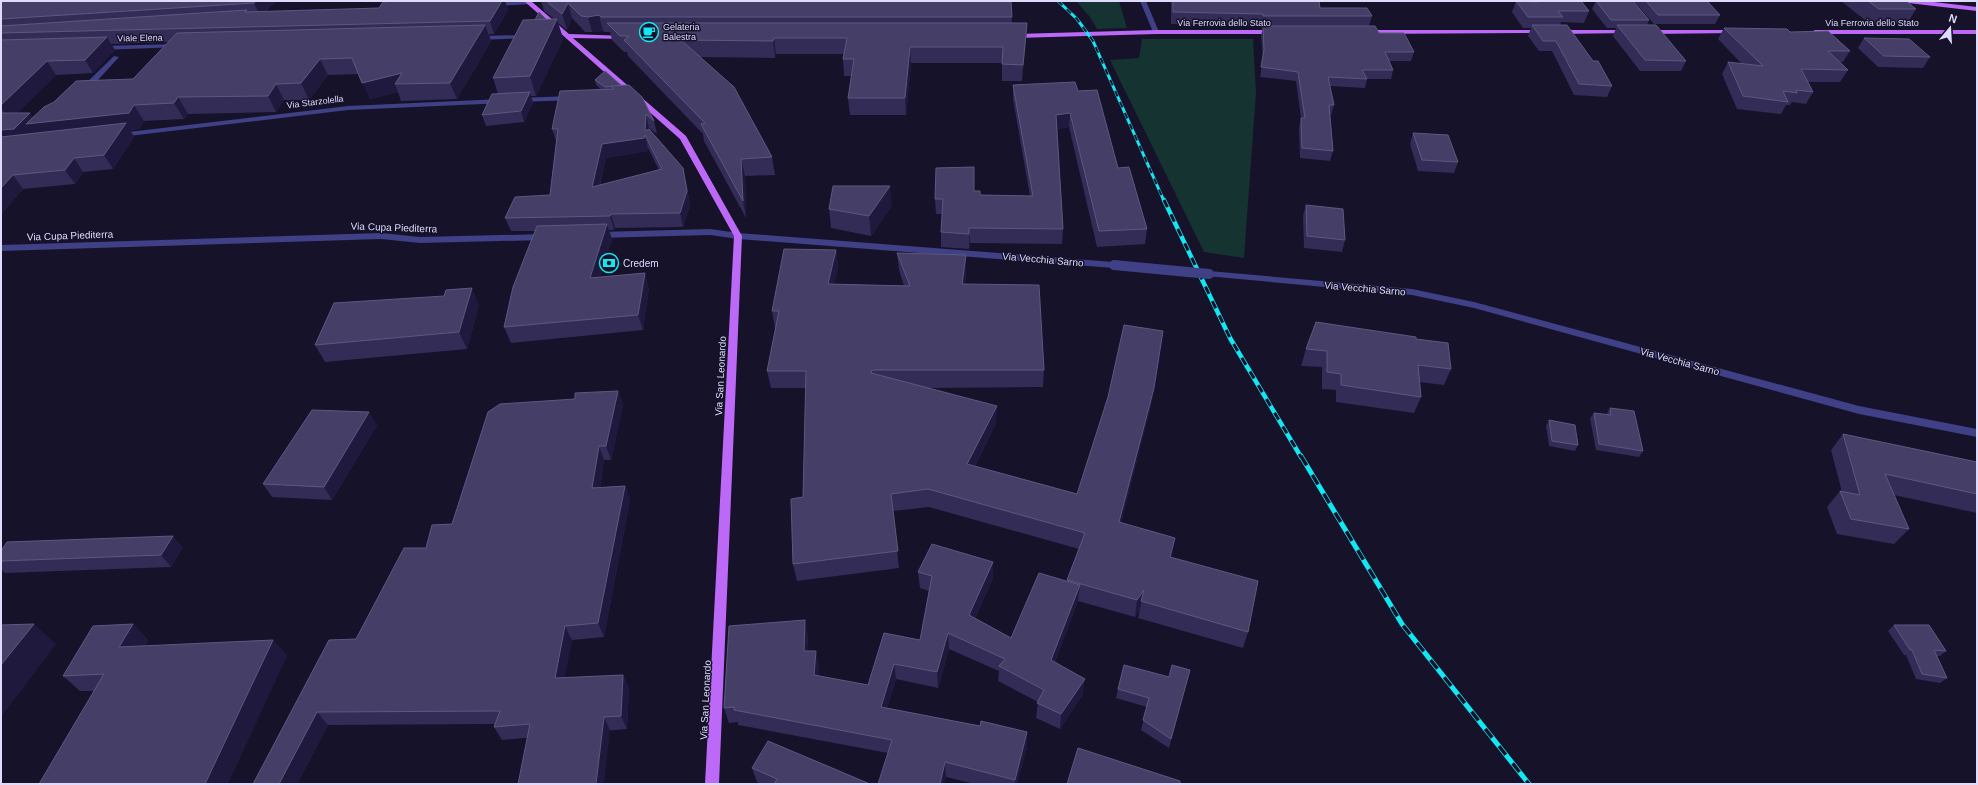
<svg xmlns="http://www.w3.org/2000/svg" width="1978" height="785" font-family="Helvetica,sans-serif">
<rect width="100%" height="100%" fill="#15122a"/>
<!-- green -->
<g fill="#153331">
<path d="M1076,1H1119L1127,28L1097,29L1090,17Z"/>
<path d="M1142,39H1253L1256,93L1244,258L1204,252L1110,60L1139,58Z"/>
</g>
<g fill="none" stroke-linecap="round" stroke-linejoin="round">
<!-- minor -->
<g fill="#3f4086" fill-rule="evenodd">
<path d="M530,1L533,3L532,4L494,6L491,4L494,2Z"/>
<path d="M1140,1H1146L1159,32L1158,33L1153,32Z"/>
<path d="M527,35L530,37L529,38L477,40L474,38L477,36Z"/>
<path d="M177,44L180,46L179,47L101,50L98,48L101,46Z"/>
<path d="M114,56L119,57L87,92H81V88Z"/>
<path d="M572,96L576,98L575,100L518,102L514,100L518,98Z"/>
<path d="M502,99L506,101L505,103L348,110L120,137L116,135L120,133L348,106Z"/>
<path d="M710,229L738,233L1114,262L1118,265L1114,268L738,239L710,235L598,238L594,235L598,232Z"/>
<path d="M381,233L420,237L546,234L550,237L546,240L420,243L381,239L1,251V245Z"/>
<path d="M1209,271L1412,289L1474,302L1859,406L1977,429V437L1859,414L1474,308L1412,295L1206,276L1205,274Z"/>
</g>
<!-- major -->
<g fill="#bc69f8" fill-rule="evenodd">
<path d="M524,1H531L569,34L627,36L628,37L625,39L573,38L686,136L742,236L719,784H705L734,236L680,139Z"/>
<path d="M1905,1H1925L1977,7V11L1908,3Z"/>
<path d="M1156,30H1275L1278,32L1275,34H1156L1013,38L1010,36L1013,34Z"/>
<path d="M1543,30L1545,31V33L1365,34L1362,32L1365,30Z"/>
<path d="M1627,30L1629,31V33L1559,34L1556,32L1559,30Z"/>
<path d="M1735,30L1737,31V33L1649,34L1646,32L1649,30Z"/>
<path d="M1977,30V34H1815L1812,32L1815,30Z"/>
</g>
<defs>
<path id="rail-far2" d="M1058,1L1077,19L1093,41L1164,201"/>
<path id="rail-far1" d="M1164,200L1230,338L1301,457"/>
<path id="rail" d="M1301,456L1402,624L1529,784"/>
</defs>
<!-- rail-far2 casing -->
<use href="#rail-far2" stroke="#12e8f4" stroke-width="3"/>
<!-- rail-far1 casing -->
<use href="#rail-far1" stroke="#12e8f4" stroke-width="4.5"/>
<!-- rail casing -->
<use href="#rail" stroke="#12e8f4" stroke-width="5"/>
<!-- rail-far2 -->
<use href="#rail-far2" stroke="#15122a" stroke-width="2" stroke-dasharray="6" stroke-linecap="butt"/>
<!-- rail-far1 -->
<use href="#rail-far1" stroke="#15122a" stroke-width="3" stroke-dasharray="8" stroke-linecap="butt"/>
<!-- rail -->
<use href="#rail" stroke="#15122a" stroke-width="3.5" stroke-dasharray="11" stroke-linecap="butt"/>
<!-- minor-bridge -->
<path stroke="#3f4086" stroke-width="10" d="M1114,265L1209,274"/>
</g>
<!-- wall -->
<g fill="#332c57" fill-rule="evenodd">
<path d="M1,1H276L265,12L379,8L391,1H505L508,10L494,34H489L491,41L457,99L401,101L398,92L370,99L359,74L328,75L309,100H284L276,112L188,114L184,119L144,121L139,129L130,130L134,137L113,169L83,172L75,184L23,189L1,214ZM168,42L133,79L33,118L17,113L56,75L93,73L115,50L111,44Z"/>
<path d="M541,1H1011L1012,23H1027L1026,40L1022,81H1002V63H911L906,115H850L848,98L852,76H844L843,59L844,54H776L775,58L699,57L772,157L775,175L745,176L746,218L704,141L703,134L628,56L627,52H624L612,40L610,32H605L603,31L592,32H585L572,18L567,30L558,23L563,39L536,96H531L533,103L524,122L486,126L482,115L498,94L493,78L554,19L544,11Z"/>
<path d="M1171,1H1319L1320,8L1372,16L1369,26L1379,33L1414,52L1411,61H1389L1393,70L1391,79H1367L1365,88L1330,86L1334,105L1331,115H1330L1333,151L1330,161L1300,158L1299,128L1301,118L1296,81L1260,77L1263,59L1261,36L1263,28H1261V26L1171,24Z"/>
<path d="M1516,1H1581L1589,11L1584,23L1561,22L1560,25L1593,61L1612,86L1607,97L1574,95L1552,51H1539L1528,36L1531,28H1523L1512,12Z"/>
<path d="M1596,1L1649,20L1647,25L1686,61L1681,71H1640L1613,36L1616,28H1607L1592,9Z"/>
<path d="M1634,1H1707L1720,15L1715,24H1654Z"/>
<path d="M1841,1H1906L1916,9L1907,24H1870Z"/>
<path d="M1724,28L1790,32L1850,51L1843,62H1840L1848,70L1840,82H1807L1813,92L1806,104L1792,102L1790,105H1786L1781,114L1737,109L1722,74L1728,62L1742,64L1718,39Z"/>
<path d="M1864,38L1930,57L1923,68L1878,67L1858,48Z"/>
<path d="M605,71L654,121L657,134L649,128V129L686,181L690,205L683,227L615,228L614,230H609L612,239L600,277L649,288L643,330L511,343L504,327L535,231H511L505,218L550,195L556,141L552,129L602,90L596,85L595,80ZM648,148L659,170L600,185L606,158L648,151Z"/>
<path d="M1013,85L1078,91L1118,168L1147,229L1145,244L1097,247L1069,127L1057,129L1063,229L1062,244L970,243L969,249L941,247V232L942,214H936L935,199L974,191L980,195L1030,196L1013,99Z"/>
<path d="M1413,133L1458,162L1454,173L1418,171L1410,144Z"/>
<path d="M892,205L871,236L831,228L829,209Z"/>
<path d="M1306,205L1345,240L1342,252L1304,248L1303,216Z"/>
<path d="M836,250L838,268L834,284L904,286L899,270L897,253L966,272L965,284L1044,370L1043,387L927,388L996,423L975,466L1077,494L1163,331L1151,405L1121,523L1171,557L1248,632L1243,648L1138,618L1140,609L1135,617L1078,601L1055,662L1083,694L1060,729L1036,718L1038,702L998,681L999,671L949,649L938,688L896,679L887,708L980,726L1027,732V747L1017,784H975L946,777L888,753L738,725V722L729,723L724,708L808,635L807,651L819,666L818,676L868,685L920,640L929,591L920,588L918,572L993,562V578L975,618L1011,638L1067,581L1079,549L929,507L893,511L899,568L797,581L793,564L803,497L806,388H771L767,371L776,328H775L772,311Z"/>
<path d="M479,305L467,349L325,362L315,345Z"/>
<path d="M1416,339L1451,369L1444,385L1419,382L1421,397L1414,413L1336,402V390L1322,389V367L1301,366L1306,349Z"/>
<path d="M618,391L623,405L611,460H604L600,488L625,486L630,500L604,637L572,640L564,678L623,675L629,688L627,729L502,740L494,727L495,724L328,725L297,784H253L356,639L426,548L452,524L575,399Z"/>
<path d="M1610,408L1643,451L1639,457L1596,450L1590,418L1594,413L1607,415V413Z"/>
<path d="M1549,420L1578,445L1575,451L1549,446L1546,426Z"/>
<path d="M377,425L332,500L272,497L263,484Z"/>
<path d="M1843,434L1977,462V513L1894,495L1909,529L1894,544L1837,534L1827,507L1840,491L1842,492L1831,450Z"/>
<path d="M183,547L171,567L5,573L1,569V551Z"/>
<path d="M133,624L148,640L145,646L273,640L287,656L94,691H80L63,676Z"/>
<path d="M1894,625L1946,651L1940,656H1937L1947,678L1940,683L1916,679L1906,655H1904L1888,631Z"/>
<path d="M1190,670L1169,748L1141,730L1147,707L1116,698L1118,689L1169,677Z"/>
<path d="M752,768L870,784H761L757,782Z"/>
</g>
<!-- shaded-wall -->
<g fill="#1f1a3d">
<path d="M256,1H276L260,16L254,3Z"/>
<path d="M502,1H505L508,10L494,34L490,21Z"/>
<path d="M568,3L572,18L567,30L562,14Z"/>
<path d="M599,15L603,31L592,32L588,17Z"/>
<path d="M557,19L563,39L536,96L530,76Z"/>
<path d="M1027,23L1026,40L1022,81L1023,65Z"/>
<path d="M485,25L491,41L457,99L450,83Z"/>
<path d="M107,37L115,50L93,73L85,60Z"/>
<path d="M774,38L776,54L775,58L773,41Z"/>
<path d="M910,47L911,63L906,115L905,98Z"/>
<path d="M320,59L328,75L309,100L301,83Z"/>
<path d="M47,61L56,75L10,120L1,108V105Z"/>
<path d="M402,73L395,84L398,92L370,99L362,83Z"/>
<path d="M276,84L284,100L276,112L268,96Z"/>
<path d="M530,92L533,103L524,122L521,111Z"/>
<path d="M178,97L188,114L184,119L174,103Z"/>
<path d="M134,105L144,121L139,129L130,130L134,137L113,169L104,155L1,146V130L30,113L37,123Z"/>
<path d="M1070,113L1069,127L1055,129L1056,115Z"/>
<path d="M646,114L649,128L648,142L645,131Z"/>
<path d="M645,135L648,148V151L606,158L596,200L592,187L602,144Z"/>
<path d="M74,158L83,172L75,184L65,170Z"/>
<path d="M741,159L745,176L746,218L743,201Z"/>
<path d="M683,168L690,205L683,227L680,213Z"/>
<path d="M13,175L23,189L1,214V188Z"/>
<path d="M890,186L892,205L871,236L869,216Z"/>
<path d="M611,214L615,228L614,230L610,216Z"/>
<path d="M607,224L612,239L595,294L590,278Z"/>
<path d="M969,228L970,243L969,249Z"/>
<path d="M836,250L838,268L830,301L828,284Z"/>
<path d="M966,255V272L963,302L962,284Z"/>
<path d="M645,273L649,288L643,330L638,315Z"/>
<path d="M472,288L479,305L467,349L459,332Z"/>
<path d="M1163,331L1151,405L1117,539L1119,522Z"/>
<path d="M618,391L623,405L611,460L606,446Z"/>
<path d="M997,406L996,423L967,481V464Z"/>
<path d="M369,412L377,425L332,500L324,487Z"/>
<path d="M599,446L604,460L598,503L592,488Z"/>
<path d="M625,486L630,500L604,637L598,623Z"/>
<path d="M173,536L183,547L171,567L161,555Z"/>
<path d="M1175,538L1172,555L1166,574L1170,557Z"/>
<path d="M993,562V578L969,630V615Z"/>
<path d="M1080,585L1078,601L1050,675L1051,660Z"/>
<path d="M1144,590L1140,609L1135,617L1137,600Z"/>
<path d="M805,620L808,635L807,666L804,651Z"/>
<path d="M34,624L56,644L1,717V665Z"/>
<path d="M133,624L148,640L135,663L119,647Z"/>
<path d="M565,626L572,640L562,691L555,678Z"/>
<path d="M948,633L949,649L938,688L937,672Z"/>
<path d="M273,640L287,656L228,784H205Z"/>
<path d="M816,651L819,666L817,690L814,675Z"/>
<path d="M894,664L896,679L883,722L881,707Z"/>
<path d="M623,675L629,688L627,729L621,716Z"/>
<path d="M1085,679L1083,694L1060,729L1061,714Z"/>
<path d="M317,712L328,725L297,784H279Z"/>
<path d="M604,717L610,730L604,784H596Z"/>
<path d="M1027,732V747L1017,784H1015V780Z"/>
<path d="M945,762L946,777L944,784H940Z"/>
</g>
<!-- building -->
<g fill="#453f68" stroke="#5d5880" fill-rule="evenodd">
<path d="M1,1H256L254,3L1,19Z"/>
<path d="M394,1H502L490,21L1,33V26L247,10L245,12L379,8L383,2Z"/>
<path d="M546,1H1011L1012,17H601L599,15L588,17L581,16L568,3L562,14Z"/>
<path d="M1173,1H1319L1320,8H1367L1372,16H1263V14L1173,12Z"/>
<path d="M1516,1L1538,2V1H1581L1589,11H1558L1563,17H1528Z"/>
<path d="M1596,1H1633L1649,20H1611Z"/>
<path d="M1646,1H1707L1720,15H1658Z"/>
<path d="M1868,1H1906L1916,9H1879Z"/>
<path d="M539,12L547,20H535Z"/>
<path d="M557,19L530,76L493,78L523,20Z"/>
<path d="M607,23H1027L1023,65L1002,64L1003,47H910L905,98H848L854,59H843L847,38H774L773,41L681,40L734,87L772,157L741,159L743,201L701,124L705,123L624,40L629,36H620Z"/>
<path d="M485,25L450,83L395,84L402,73L362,83L352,58L320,59L301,83L276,84L268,96L178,97L174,103L134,105L129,113L26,124L44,107L54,102L76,81L133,79L177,33Z"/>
<path d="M1532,25H1567L1593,61H1598L1612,86L1579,84L1556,41H1543Z"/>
<path d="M1617,25H1656L1686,61L1645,60Z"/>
<path d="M1263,26H1375L1379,33H1404L1414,52H1385L1393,70H1362L1367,79L1328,77L1334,105H1329L1333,151L1302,148L1301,118H1305L1298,72L1261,67L1264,50Z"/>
<path d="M1724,28L1787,29L1790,32L1828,31L1850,51H1828L1848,70L1801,69L1813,92L1796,90L1797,93L1783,91L1788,102L1743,96L1728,62L1763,66Z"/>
<path d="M107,37L85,60L47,61L1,105V40Z"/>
<path d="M1864,38L1909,39L1930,57L1884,56Z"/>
<path d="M605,71L622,86L605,87L595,80Z"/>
<path d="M1075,82L1078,91L1097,90L1118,168L1129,167L1147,229L1099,231L1070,113L1056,115L1063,229L969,228V234L941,232L943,199H935L936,168L974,167V191H980V195L1033,196L1013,85Z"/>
<path d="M629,85L642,97L654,121L646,114L645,131L649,129L683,168L687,191L680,213L611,214L610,216L505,218L515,197L550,195L558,129H552L560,91L614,89L611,86ZM645,135L662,169L592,187L602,144L644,138Z"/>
<path d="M530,92L521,111L482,115L492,94Z"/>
<path d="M1,113H30L14,129L1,130Z"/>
<path d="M126,123L104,155L74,158L65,170L13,175L1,188V137Z"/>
<path d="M1413,133L1448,135L1458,162L1422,160Z"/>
<path d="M833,186H890L869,216L829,209Z"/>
<path d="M1306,205L1343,209L1345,240L1307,236Z"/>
<path d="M607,224L590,278L645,273L638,315L504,327L513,287L537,226Z"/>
<path d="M784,249L836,250L828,284L910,286L897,253L966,255L962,284L1039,285L1044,370H872L871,373L997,406L967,464L1077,494L1108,397L1124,325L1163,331L1154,388L1119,522L1175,538L1170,557L1258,581L1248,632L1141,601L1144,590L1137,600L1067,580L1085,533L928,489L891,494L898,551L793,564L791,499L803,497L806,371H767L779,311H772Z"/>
<path d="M472,288L459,332L315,345L334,303L444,296L446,290Z"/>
<path d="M1316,322L1416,337V339L1448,343L1451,369L1418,365L1421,397L1341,385V374L1327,372V351L1306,349Z"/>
<path d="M618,391L606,446H599L592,488L625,486L598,623L565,626L555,678L623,675L621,716L604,717L596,784H518L530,724L494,727L500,711L317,712L279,784H253L329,640L356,639L404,548H426L432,525L452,524L488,412L500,404L575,399V393Z"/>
<path d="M1610,408L1634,411L1643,451L1599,444L1594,413L1611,415Z"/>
<path d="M312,410L369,412L324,487L263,484Z"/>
<path d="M1549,420L1575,425L1578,445L1552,441Z"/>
<path d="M1843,434L1977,462V494L1885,474L1909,529L1851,519L1840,491L1860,495Z"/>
<path d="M173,536L161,555L1,561V551L7,542Z"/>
<path d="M932,544L993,562L969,615L1011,638L1039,573L1080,585L1051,660L1085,679L1061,714L1037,703L1044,690L999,666L1005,659L948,633L937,672L894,664L881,707L980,726L981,721L1027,732L1015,780L945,762L940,784H878L892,740L734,710V707L724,708L729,626L805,620L804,651H816L814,675L868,685L884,633L920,640L932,576L918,572Z"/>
<path d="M34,624L1,665V625Z"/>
<path d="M133,624L119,647L273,640L205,784H39L104,674L63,676L93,626Z"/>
<path d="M1894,625H1929L1946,651L1934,650L1947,678L1922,674L1912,650H1910Z"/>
<path d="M1124,665L1169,677L1172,665L1190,670L1171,739L1143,720L1149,698L1118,689Z"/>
<path d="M768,741L870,784H774L777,779L752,768Z"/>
<path d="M1078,748L1180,781V784H1067Z"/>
</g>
<!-- icons -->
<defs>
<symbol id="cafe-ring" viewBox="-11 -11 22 22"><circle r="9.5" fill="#15122a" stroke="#12e8f4" stroke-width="1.5"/><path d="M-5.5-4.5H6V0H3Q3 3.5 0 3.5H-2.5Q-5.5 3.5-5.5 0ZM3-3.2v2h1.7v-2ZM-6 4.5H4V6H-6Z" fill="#12e8f4"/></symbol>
<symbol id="bank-ring" viewBox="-11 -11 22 22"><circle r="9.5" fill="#15122a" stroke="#12e8f4" stroke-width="1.5"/><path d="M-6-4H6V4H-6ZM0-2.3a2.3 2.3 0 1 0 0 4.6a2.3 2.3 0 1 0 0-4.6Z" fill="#12e8f4"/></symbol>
</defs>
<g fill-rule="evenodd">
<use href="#cafe-ring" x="638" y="21" width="22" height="22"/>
<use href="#bank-ring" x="598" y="252" width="22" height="22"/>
</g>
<g text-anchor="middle" stroke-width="3" stroke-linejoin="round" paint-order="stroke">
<!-- far-street labels -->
<g font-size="9" fill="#dedcfd" stroke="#15122a">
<text x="1224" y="26">Via Ferrovia dello Stato</text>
<text x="1872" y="26">Via Ferrovia dello Stato</text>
<text transform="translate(140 38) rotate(-1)" y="3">Viale Elena</text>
<text transform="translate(315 102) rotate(-7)" y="3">Via Starzolella</text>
</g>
<!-- far-poi labels -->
<g font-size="9" fill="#dedcfd" stroke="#15122a" text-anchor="start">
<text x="663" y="30">Gelateria<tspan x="663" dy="10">Balestra</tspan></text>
</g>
<!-- street labels -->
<g font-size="10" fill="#dedcfd" stroke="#15122a">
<text transform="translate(394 227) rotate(2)" y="4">Via Cupa Piediterra</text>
<text transform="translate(70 235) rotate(-2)" y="4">Via Cupa Piediterra</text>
<text transform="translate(1043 259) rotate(5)" y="4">Via Vecchia Sarno</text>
<text transform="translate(1365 288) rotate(5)" y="4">Via Vecchia Sarno</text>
<text transform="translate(1680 361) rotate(15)" y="4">Via Vecchia Sarno</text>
<text transform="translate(720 376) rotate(-87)" y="4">Via San Leonardo</text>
<text transform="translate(705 700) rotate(-87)" y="4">Via San Leonardo</text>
</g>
<!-- poi labels -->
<g font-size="10" fill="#dedcfd" stroke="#15122a" text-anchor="start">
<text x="623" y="267">Credem</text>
</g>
</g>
<!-- border -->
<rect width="1978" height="785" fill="none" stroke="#dedcfd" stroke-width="4"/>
<!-- north arrow -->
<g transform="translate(1950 28) rotate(18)" stroke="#15122a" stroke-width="3" paint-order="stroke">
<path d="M0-3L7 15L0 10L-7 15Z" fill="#dedcfd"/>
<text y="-6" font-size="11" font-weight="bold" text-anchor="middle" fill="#dedcfd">N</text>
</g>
</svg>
